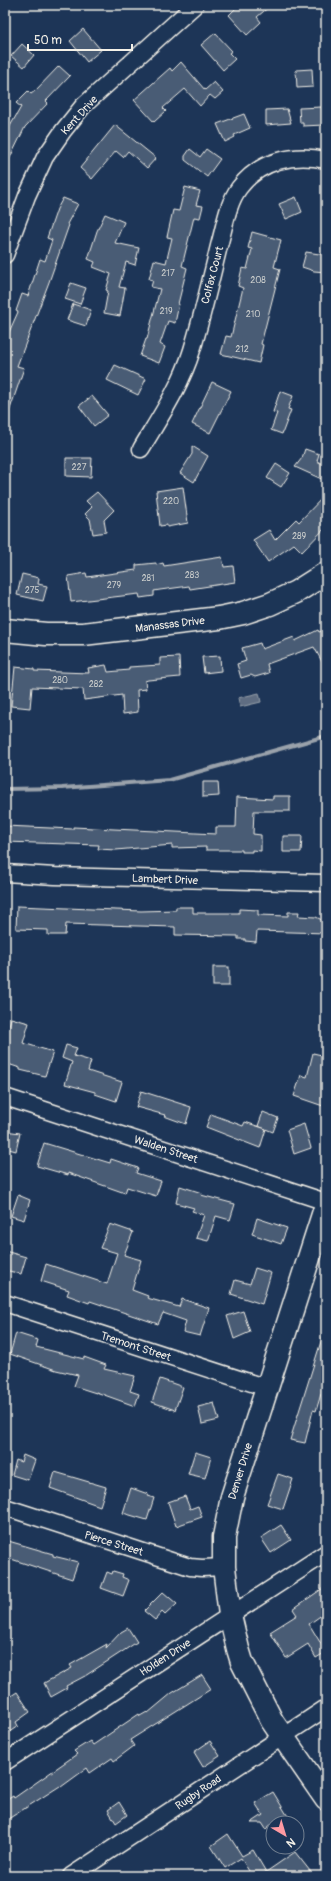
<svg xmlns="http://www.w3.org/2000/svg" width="331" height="1881" font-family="Pangolin,sans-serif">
<rect width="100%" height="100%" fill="#1d3557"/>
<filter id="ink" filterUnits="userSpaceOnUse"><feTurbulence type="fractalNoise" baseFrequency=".025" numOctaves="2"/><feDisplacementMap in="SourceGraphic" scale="8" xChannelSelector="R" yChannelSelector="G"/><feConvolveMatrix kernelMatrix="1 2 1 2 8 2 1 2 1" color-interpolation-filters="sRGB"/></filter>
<g filter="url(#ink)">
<!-- water -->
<path fill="#5e6d82" stroke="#9aa2ab" d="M259,693L261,702L240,707L238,698Z"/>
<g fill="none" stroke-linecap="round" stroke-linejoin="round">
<!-- stream -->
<path stroke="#9aa2ab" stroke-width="4" d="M5,789L62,788L169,780L326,736"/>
</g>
<!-- building -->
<g fill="#485b74" stroke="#f4f1e8">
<path d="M239,5H271L257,17L261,22L247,35L229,15Z"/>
<path d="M83,29L101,50L87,62L70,41Z"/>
<path d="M215,33L232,51L229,53L235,59L223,70L201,45Z"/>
<path d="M22,44L34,55L24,67L11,56Z"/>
<path d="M181,62L205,90L214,82L223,92L215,99L210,95L200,106L185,89L163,108L166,111L154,122L134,100L170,68L172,71Z"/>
<path d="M59,66L70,76L46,101L48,103L25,127L5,168V135L21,107L16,103L28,91L31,94L35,91Z"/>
<path d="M312,69L313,87L297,88L296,70Z"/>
<path d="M322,107L324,125L303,126V123H300L299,108Z"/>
<path d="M287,109L291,123L266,125V110Z"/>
<path d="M244,114L250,128L234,135L235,137L225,142L217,124Z"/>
<path d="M115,125L156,158L147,168L128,151L123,157L116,151L92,179L80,168Z"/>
<path d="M190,149L200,157L206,149L220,159L207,177L185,160V156Z"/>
<path d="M185,187L200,191L196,205L203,206L200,218L194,217L182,266L187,268L178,304H179L175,323L168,321L160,344L165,347L159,363L140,356L146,339H147L160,289L151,287L153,280L149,279L154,260L166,263L172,238L167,237L173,210L179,211Z"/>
<path d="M296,197L302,212L286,219L279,204Z"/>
<path d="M63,198L78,204L67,224L69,225L49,282L17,366L24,368L7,418L5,417V341L18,312L16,311L22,294L28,296L40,259L45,261L52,240L47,238L57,209Z"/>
<path d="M105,214L124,222L115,243L139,248L135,265L126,262L119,287L125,288L120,316L104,313L108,291L106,290L111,274L93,267L95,262L88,259L97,231Z"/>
<path d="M252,232L281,240L274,267L280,269L261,344L263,345L259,363L221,354L226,336L231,337L243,288L238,286L242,268L247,269L252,249L248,248Z"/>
<path d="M306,252L326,255V272L314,271L302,267Z"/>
<path d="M71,283L86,288L80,304L65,299Z"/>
<path d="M73,304L91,310L86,326L67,320Z"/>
<path d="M115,365L146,379L138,395L107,380Z"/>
<path d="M212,382L231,391L210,433L192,424Z"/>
<path d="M280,391L293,396L288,409L291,410L282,434L271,430L277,413L273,412Z"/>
<path d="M92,396L108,415L94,426L79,406Z"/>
<path d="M192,446L208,456L194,482L180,473L192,454Z"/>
<path d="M305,449L319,454L317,461L326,466V481L295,467L302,458Z"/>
<path d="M66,458H92L91,477L66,476Z"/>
<path d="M276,464L290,473L281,487L267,478Z"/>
<path d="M183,487L188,523L167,527V525L160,526L156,491Z"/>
<path d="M97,492L114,510L104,520L106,532L93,534L90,519L85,514L92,507L86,501Z"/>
<path d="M326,494V527L302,552L294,544L268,562L253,540L269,530L275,540L296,519L299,522Z"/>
<path d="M222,557L224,567L233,566L235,582L190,589L189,586L160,590L154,591V596L140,598L139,594L71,602L68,576L86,573L87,577L136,570V565L156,563V565L163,563L164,566Z"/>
<path d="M22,574L39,578L38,584L47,586L43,601L17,595Z"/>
<path d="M326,629V669L314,647L267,664L269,673L255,677L251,675L241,678L237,664L246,661L242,648L260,643L262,649L294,637L295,641L318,630L319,632Z"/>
<path d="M220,656L221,671L204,673L202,657Z"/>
<path d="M179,657L180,677L148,680L145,681L146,689L137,690L138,712L123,714L122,695L84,700L83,689L32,687L30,708L11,706L15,667L34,669V671L89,673L88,668L106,665L108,672L129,670V667L160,665V658Z"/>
<path d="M203,782H218L219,796L203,797Z"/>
<path d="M273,796H290V811H254L253,834L261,835V851L252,850V852H242V850H206V847L172,848V845L116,850L98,849L99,845L5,842V826L73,829V827L216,834V827H236L237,797L273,799Z"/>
<path d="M283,836H302L301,852H283Z"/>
<path d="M17,906L141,911L176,910V907H193V913H239V909L258,910V915L288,916V912H299L298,916L316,917L326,922V933L257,931L256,942L245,941V939H238V936L175,935V927L66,924L65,935H48V930L16,929Z"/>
<rect x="213" y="967" width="16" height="19"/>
<path d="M11,1018L29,1023L23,1043L53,1052L45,1076L20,1070V1068L5,1063V1041Z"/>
<path d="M66,1045L77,1048L74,1056L91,1061L88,1071L122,1082L116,1101L95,1094V1092L65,1084L72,1062L62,1058Z"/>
<path d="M313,1053L326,1056V1107L294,1096L301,1075L307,1077Z"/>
<path d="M141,1091L191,1107L186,1124L164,1116L165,1115L136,1107Z"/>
<path d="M263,1112L278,1118L273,1132L258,1126Z"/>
<path d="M211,1114L243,1126L245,1122L266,1129L260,1148L206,1127Z"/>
<path d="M304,1124L311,1148L294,1154L287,1130Z"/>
<path d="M5,1131L20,1133L16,1151L5,1148Z"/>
<path d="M44,1143L110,1163L111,1159L138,1168L136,1173L161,1181L156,1196L127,1187L125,1193L68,1173V1175L37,1166Z"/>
<path d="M180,1186L202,1193L201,1195L235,1204L230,1220L216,1216L208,1241L196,1238L204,1215L192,1211L194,1208L176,1203Z"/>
<path d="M18,1195L30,1200L24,1220L11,1216Z"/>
<path d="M257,1218L287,1228L281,1244L252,1234Z"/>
<path d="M110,1224L133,1232L124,1255L141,1260L132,1290L148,1296L147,1298L179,1307L182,1299L209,1308L200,1336L183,1332L186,1321L163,1313L158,1324L90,1301L89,1303L67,1295L69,1290L41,1281L46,1264L107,1284L117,1253L100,1248Z"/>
<path d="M5,1251L26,1257L21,1274L5,1270Z"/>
<path d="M255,1268L271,1273L262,1304L231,1294L235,1280L250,1284Z"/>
<path d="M243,1311L250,1332L234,1339L227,1316Z"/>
<path d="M324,1332H326V1377L316,1411L313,1410L305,1443L290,1440Z"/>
<path d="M16,1333L38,1340L36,1347L84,1359V1357L106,1365L104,1369L135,1376L130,1391L139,1394L135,1406L96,1392V1393L74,1386L78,1375L56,1370L10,1354Z"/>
<path d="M160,1379L183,1387L175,1410L152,1402Z"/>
<path d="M214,1403L219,1420L202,1424L198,1407Z"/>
<path d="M195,1452L211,1457L205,1478L188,1474Z"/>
<path d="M23,1455L35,1460L28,1480L12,1475L16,1460L21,1462Z"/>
<path d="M55,1472L106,1487L100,1506L50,1488Z"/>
<path d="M278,1474L293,1479L283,1509L267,1504Z"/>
<path d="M131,1488L148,1494L147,1496L154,1498L147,1520L123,1513Z"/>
<path d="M185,1496L190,1509L198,1506L202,1517L176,1526L168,1502Z"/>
<path d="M281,1525L291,1540L271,1553L261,1538Z"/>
<path d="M5,1540L53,1554V1556L78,1562L72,1579L5,1557Z"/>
<path d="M113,1571L123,1574L122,1577L129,1580L123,1596L101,1588L107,1572L112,1574Z"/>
<path d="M326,1586V1612L309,1624L326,1652L316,1658L308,1644L286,1658L270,1632L297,1615L293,1609Z"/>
<path d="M163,1592L177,1604L165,1615L162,1612L155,1620L144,1611Z"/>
<path d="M128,1628L137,1642L85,1676L66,1686L67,1688L51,1697L44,1683L72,1668L70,1665L107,1644L106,1648L121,1632Z"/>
<path d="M202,1675L211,1689L130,1740L134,1746L114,1761L112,1758L90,1773L87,1768L61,1787L60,1786L5,1821V1801L13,1796L14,1798L77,1754L74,1751L90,1741L93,1745L139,1714L140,1716L147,1712L148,1713L172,1693Z"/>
<path d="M17,1692L30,1712L16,1722L18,1726L5,1735V1700Z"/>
<path d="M210,1741L220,1756L203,1767L194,1752Z"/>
<path d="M273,1792L292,1823H273L266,1829L262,1823H251L263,1815L255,1803Z"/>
<path d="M119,1802L127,1815L116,1823L108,1810Z"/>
<path d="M228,1834L242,1856L253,1850L266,1872L295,1852L314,1876H252L241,1858L225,1868L211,1846Z"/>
</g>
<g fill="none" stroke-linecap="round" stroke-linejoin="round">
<defs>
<g id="street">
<path d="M5,255L27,196L45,157L63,131L83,106L195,5"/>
<path d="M141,449C160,417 181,386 192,350C203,314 211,278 220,242C225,224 228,203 239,188C260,160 294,153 326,160"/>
<path d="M5,873L55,876L326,883"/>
<path d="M5,1097L326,1202"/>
<path d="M5,1303L267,1388"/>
<path d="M5,1507L190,1567L202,1568L224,1567"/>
<path d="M5,1762L326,1553"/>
<path d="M71,1876L326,1708"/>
</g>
<g id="secondary">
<path d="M5,630L46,634H83L219,618L243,613L270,604L296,592L326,573"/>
<path d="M326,1205L232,1497L224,1537V1567L230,1615L238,1649L242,1662L272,1721L326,1799"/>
</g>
</defs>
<!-- street casing -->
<use href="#street" stroke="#f4f1e8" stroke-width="19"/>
<!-- secondary casing -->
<use href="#secondary" stroke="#f4f1e8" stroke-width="25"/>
<!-- street -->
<use href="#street" stroke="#1d3557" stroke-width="16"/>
<!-- secondary -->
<use href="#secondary" stroke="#1d3557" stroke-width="22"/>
</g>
</g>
<g text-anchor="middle" stroke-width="3" stroke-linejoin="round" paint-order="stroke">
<!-- number labels -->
<g font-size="9" fill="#c9cccb">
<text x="168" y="276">217</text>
<text x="258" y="283">208</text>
<text x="166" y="314">219</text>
<text x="253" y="317">210</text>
<text x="242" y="352">212</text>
<text x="79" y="470">227</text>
<text x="171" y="504">220</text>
<text x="299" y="539">289</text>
<text x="192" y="578">283</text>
<text x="148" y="581">281</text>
<text x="114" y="588">279</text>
<text x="32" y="593">275</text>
<text x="60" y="683">280</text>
<text x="96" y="687">282</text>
</g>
<!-- street labels -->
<g font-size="11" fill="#f4f1e8" stroke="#1d3557">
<text transform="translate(79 115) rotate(-48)" y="4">Kent Drive</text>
<text transform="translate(212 275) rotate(-75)" y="4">Colfax Court</text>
<text transform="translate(170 624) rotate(-7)" y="4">Manassas Drive</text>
<text transform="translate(165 879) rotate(2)" y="4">Lambert Drive</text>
<text transform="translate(166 1149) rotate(18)" y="4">Walden Street</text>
<text transform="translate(136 1346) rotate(18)" y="4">Tremont Street</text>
<text transform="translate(240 1471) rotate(-73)" y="4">Denver Drive</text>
<text transform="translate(114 1543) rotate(17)" y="4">Pierce Street</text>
<text transform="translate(165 1657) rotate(-33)" y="4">Holden Drive</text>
<text transform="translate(198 1792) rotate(-34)" y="4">Rugby Road</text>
</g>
</g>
<!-- margin -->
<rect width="331" height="1881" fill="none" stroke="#1d3557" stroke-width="20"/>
<rect x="10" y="10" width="311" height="1861" fill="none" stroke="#f4f1e8" stroke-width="1.5" filter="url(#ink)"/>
<!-- north arrow -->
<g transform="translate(285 1835) rotate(142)"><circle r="19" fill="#1d3557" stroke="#738091"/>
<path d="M0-3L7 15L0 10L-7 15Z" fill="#ff9aa2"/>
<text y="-6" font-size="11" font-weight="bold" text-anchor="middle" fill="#f4f1e8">N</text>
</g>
<!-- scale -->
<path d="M28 44v6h104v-6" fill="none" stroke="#f4f1e8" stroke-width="2"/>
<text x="34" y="44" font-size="12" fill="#f4f1e8" stroke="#1d3557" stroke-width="3" paint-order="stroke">50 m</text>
</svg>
